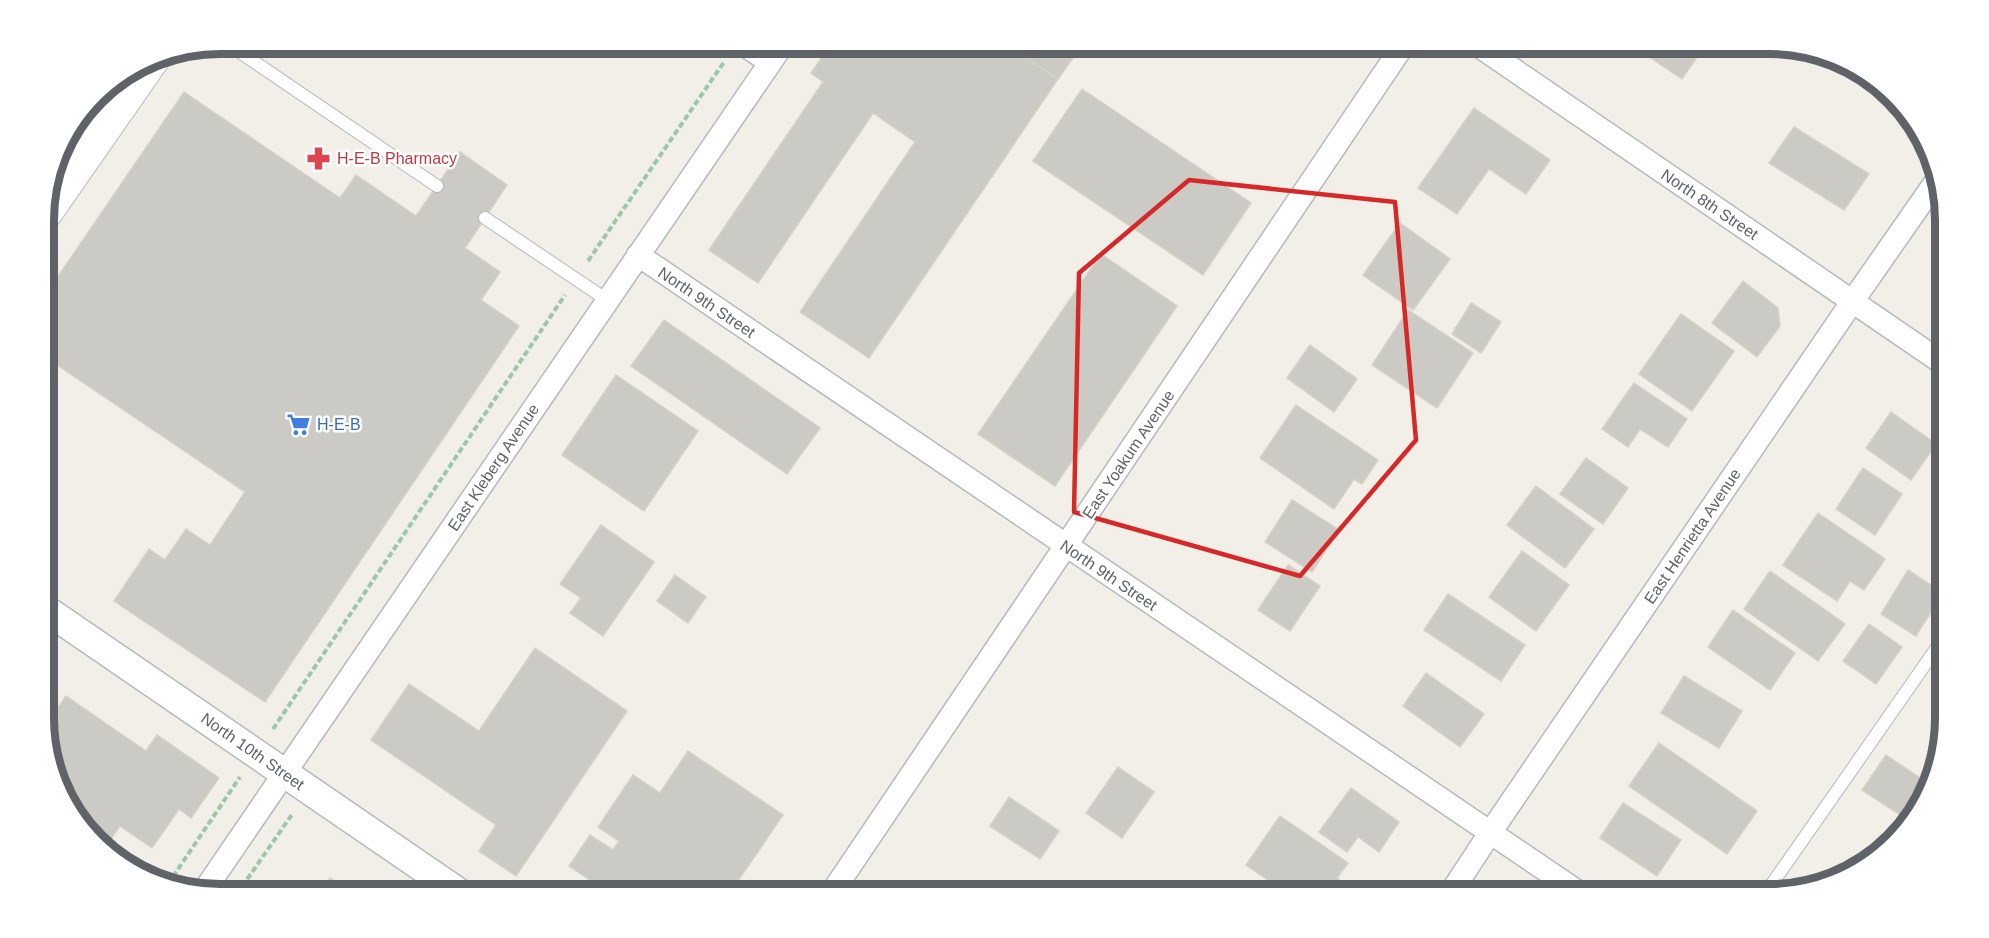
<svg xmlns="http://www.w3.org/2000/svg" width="1989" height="938" font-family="Helvetica,sans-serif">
<rect width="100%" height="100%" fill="#f1efe8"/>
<!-- building -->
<g fill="#cccac5" stroke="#d6d1c6" stroke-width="1.5">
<path d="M831,44H1005L1058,79L869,358L800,312L915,142L873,113L758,283L709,250L823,82L811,73Z"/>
<path d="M1005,44H1083L1058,79Z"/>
<path d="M1630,44H1706L1682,79Z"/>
<path d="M1082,89L1251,203L1203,275L1033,161Z"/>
<path d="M184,92L340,198L356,175L416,216L460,152L507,185L465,248L500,272L481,300L519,326L265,702L114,601L149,549L165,560L186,529L210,545L245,492L44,356V297Z"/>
<path d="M1474,108L1550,160L1526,194L1489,169L1457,214L1418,188Z"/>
<path d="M1794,127L1869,174L1844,210L1769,163Z"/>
<path d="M1400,223L1450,259L1413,310L1363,275Z"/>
<path d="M1101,254L1177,306L1055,486L978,434Z"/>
<path d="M1743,281L1778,308L1780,326L1757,357L1712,323Z"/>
<path d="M1471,303L1501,322L1481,353L1452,334Z"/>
<path d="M1408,310L1473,353L1437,408L1372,365Z"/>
<path d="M1681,314L1734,351L1692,411L1639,374Z"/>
<path d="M664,320L820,428L787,474L631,366Z"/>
<path d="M1310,345L1357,379L1334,412L1287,378Z"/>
<path d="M616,375L698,431L644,511L562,455Z"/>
<path d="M1634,383L1687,419L1668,447L1640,429L1628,447L1602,429Z"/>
<path d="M1296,405L1378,460L1362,484L1354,479L1334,509L1260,458Z"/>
<path d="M1891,412L1936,444L1911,480L1866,448Z"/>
<path d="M1586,458L1628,488L1603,524L1560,494Z"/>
<path d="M1863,468L1902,494L1875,535L1836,509Z"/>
<path d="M1536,486L1594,529L1565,568L1507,525Z"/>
<path d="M1292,500L1339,530L1312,572L1265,542Z"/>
<path d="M1818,513L1885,559L1864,590L1850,581L1837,601L1783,565Z"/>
<path d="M601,525L654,562L603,636L570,613L581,598L560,584Z"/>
<path d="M1522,551L1569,585L1536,631L1489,597Z"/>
<path d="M1288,565L1320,586L1290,631L1258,610Z"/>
<path d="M1908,570L1943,593L1916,636L1881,614Z"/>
<path d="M1770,571L1845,624L1818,661L1744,609Z"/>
<path d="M675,575L706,597L688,623L657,601Z"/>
<path d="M1448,594L1525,645L1501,681L1424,630Z"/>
<path d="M1733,610L1795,653L1770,690L1708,647Z"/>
<path d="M1869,624L1902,647L1876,684L1843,661Z"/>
<path d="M535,648L627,711L516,876L479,851L496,825L371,740L409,684L479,731Z"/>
<path d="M1426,673L1484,714L1460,747L1403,706Z"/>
<path d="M1684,676L1742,711L1719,748L1661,713Z"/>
<path d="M66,696L146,751L157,735L219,778L191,818L179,809L152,848L120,826L106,846L80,825L71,805L75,800L67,794L45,741V727Z"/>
<path d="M1659,743L1757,811L1727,854L1629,786Z"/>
<path d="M688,751L783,815L729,894H611L569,866L590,835L613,850L619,841L598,827L633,775L660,793Z"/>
<path d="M1886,755L1932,786L1905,818L1862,790Z"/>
<path d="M1118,767L1154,792L1122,838L1086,813Z"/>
<path d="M1351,788L1399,822L1379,852L1358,837L1347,852L1319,832Z"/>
<path d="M1009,797L1059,831L1040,859L990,826Z"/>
<path d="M1623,803L1681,840L1657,876L1600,838Z"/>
<path d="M1280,816L1348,863L1337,878L1354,891L1352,894H1289L1246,865Z"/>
<path d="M330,878L355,894H319Z"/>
</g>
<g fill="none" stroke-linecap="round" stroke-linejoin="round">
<defs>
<g id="service">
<path d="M228,44L437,186"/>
<path d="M485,218L607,300"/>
<path d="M1765,894L1945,636"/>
</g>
<g id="minor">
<path d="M743,44L770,62"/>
<path d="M1476,44L1944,364"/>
<path d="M638,255L1581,894"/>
<path d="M204,891L783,44"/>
<path d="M831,894L1404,44"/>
<path d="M1450,894L1490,833L1852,302L1937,180"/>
</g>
<path id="tertiary" d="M45,609L461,894"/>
<path id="secondary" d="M44,215L154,57"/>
</defs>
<!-- service casing -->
<use href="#service" stroke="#b5b8bc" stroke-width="14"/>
<!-- minor casing -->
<use href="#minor" stroke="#b5b8bc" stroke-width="25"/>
<!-- tertiary casing -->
<use href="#tertiary" stroke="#b5b8bc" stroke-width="31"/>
<!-- secondary casing -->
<use href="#secondary" stroke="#b6babf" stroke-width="35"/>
<!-- path -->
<g stroke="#9cc7a9" stroke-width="4" stroke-dasharray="6 3" stroke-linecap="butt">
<path d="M809,52L815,44"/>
<path d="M588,261L724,62"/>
<path d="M273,729L565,295"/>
<path d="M168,884L240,777"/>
<path d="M237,894L293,813"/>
</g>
<!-- service -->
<use href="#service" stroke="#fff" stroke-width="12"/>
<!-- minor -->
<use href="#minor" stroke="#fff" stroke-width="22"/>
<!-- tertiary -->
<use href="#tertiary" stroke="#fff" stroke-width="28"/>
<!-- secondary -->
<use href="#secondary" stroke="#fff" stroke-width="33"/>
</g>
<!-- marked area -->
<path fill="none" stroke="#d62828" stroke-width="4.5" stroke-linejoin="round" d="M1189,180L1395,202L1416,440L1300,576L1074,512L1079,273Z"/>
<!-- icons -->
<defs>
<symbol id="pharmacy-bare" viewBox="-9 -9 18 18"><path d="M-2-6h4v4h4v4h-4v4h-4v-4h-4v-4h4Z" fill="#e0444e" stroke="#fff" stroke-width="2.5" paint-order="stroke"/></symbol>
<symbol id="supermarket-bare" viewBox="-9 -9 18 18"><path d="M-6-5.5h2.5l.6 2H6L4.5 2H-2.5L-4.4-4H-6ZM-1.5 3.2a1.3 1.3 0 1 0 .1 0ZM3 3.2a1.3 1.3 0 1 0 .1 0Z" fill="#3f7fe0" stroke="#fff" stroke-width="2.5" paint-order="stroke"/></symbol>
</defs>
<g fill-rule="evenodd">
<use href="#pharmacy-bare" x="302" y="142" width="33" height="33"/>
<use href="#supermarket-bare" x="282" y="408" width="33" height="33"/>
</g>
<g text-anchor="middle" stroke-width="5" stroke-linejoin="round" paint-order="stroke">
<!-- health labels -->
<g font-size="16" fill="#be3a42" stroke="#fff" text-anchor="start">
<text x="337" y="164">H-E-B Pharmacy</text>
</g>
<!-- street labels -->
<g font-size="16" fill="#5f6368" stroke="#fff">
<text transform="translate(1710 204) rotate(34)" y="6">North 8th Street</text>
<text transform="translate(707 302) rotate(34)" y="6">North 9th Street</text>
<text transform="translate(1128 454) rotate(-56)" y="6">East Yoakum Avenue</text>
<text transform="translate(493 467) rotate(-56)" y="6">East Kleberg Avenue</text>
<text transform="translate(1692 536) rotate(-56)" y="6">East Henrietta Avenue</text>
<text transform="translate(1109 575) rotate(34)" y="6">North 9th Street</text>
<text transform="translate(253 751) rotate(35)" y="6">North 10th Street</text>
</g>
<!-- shop labels -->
<g font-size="16" fill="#366cbe" stroke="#fff" text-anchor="start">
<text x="317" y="430">H-E-B</text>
</g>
</g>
<!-- crop -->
<path d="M0 0H1989V938H0ZM220 54H1769A166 166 0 0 1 1935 220V718A166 166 0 0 1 1769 884H220A166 166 0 0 1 54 718V220A166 166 0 0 1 220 54Z" fill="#fff" fill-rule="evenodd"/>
<path fill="none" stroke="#5f6368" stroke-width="8" d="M220 54H1769A166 166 0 0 1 1935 220V718A166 166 0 0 1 1769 884H220A166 166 0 0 1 54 718V220A166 166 0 0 1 220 54Z"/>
</svg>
